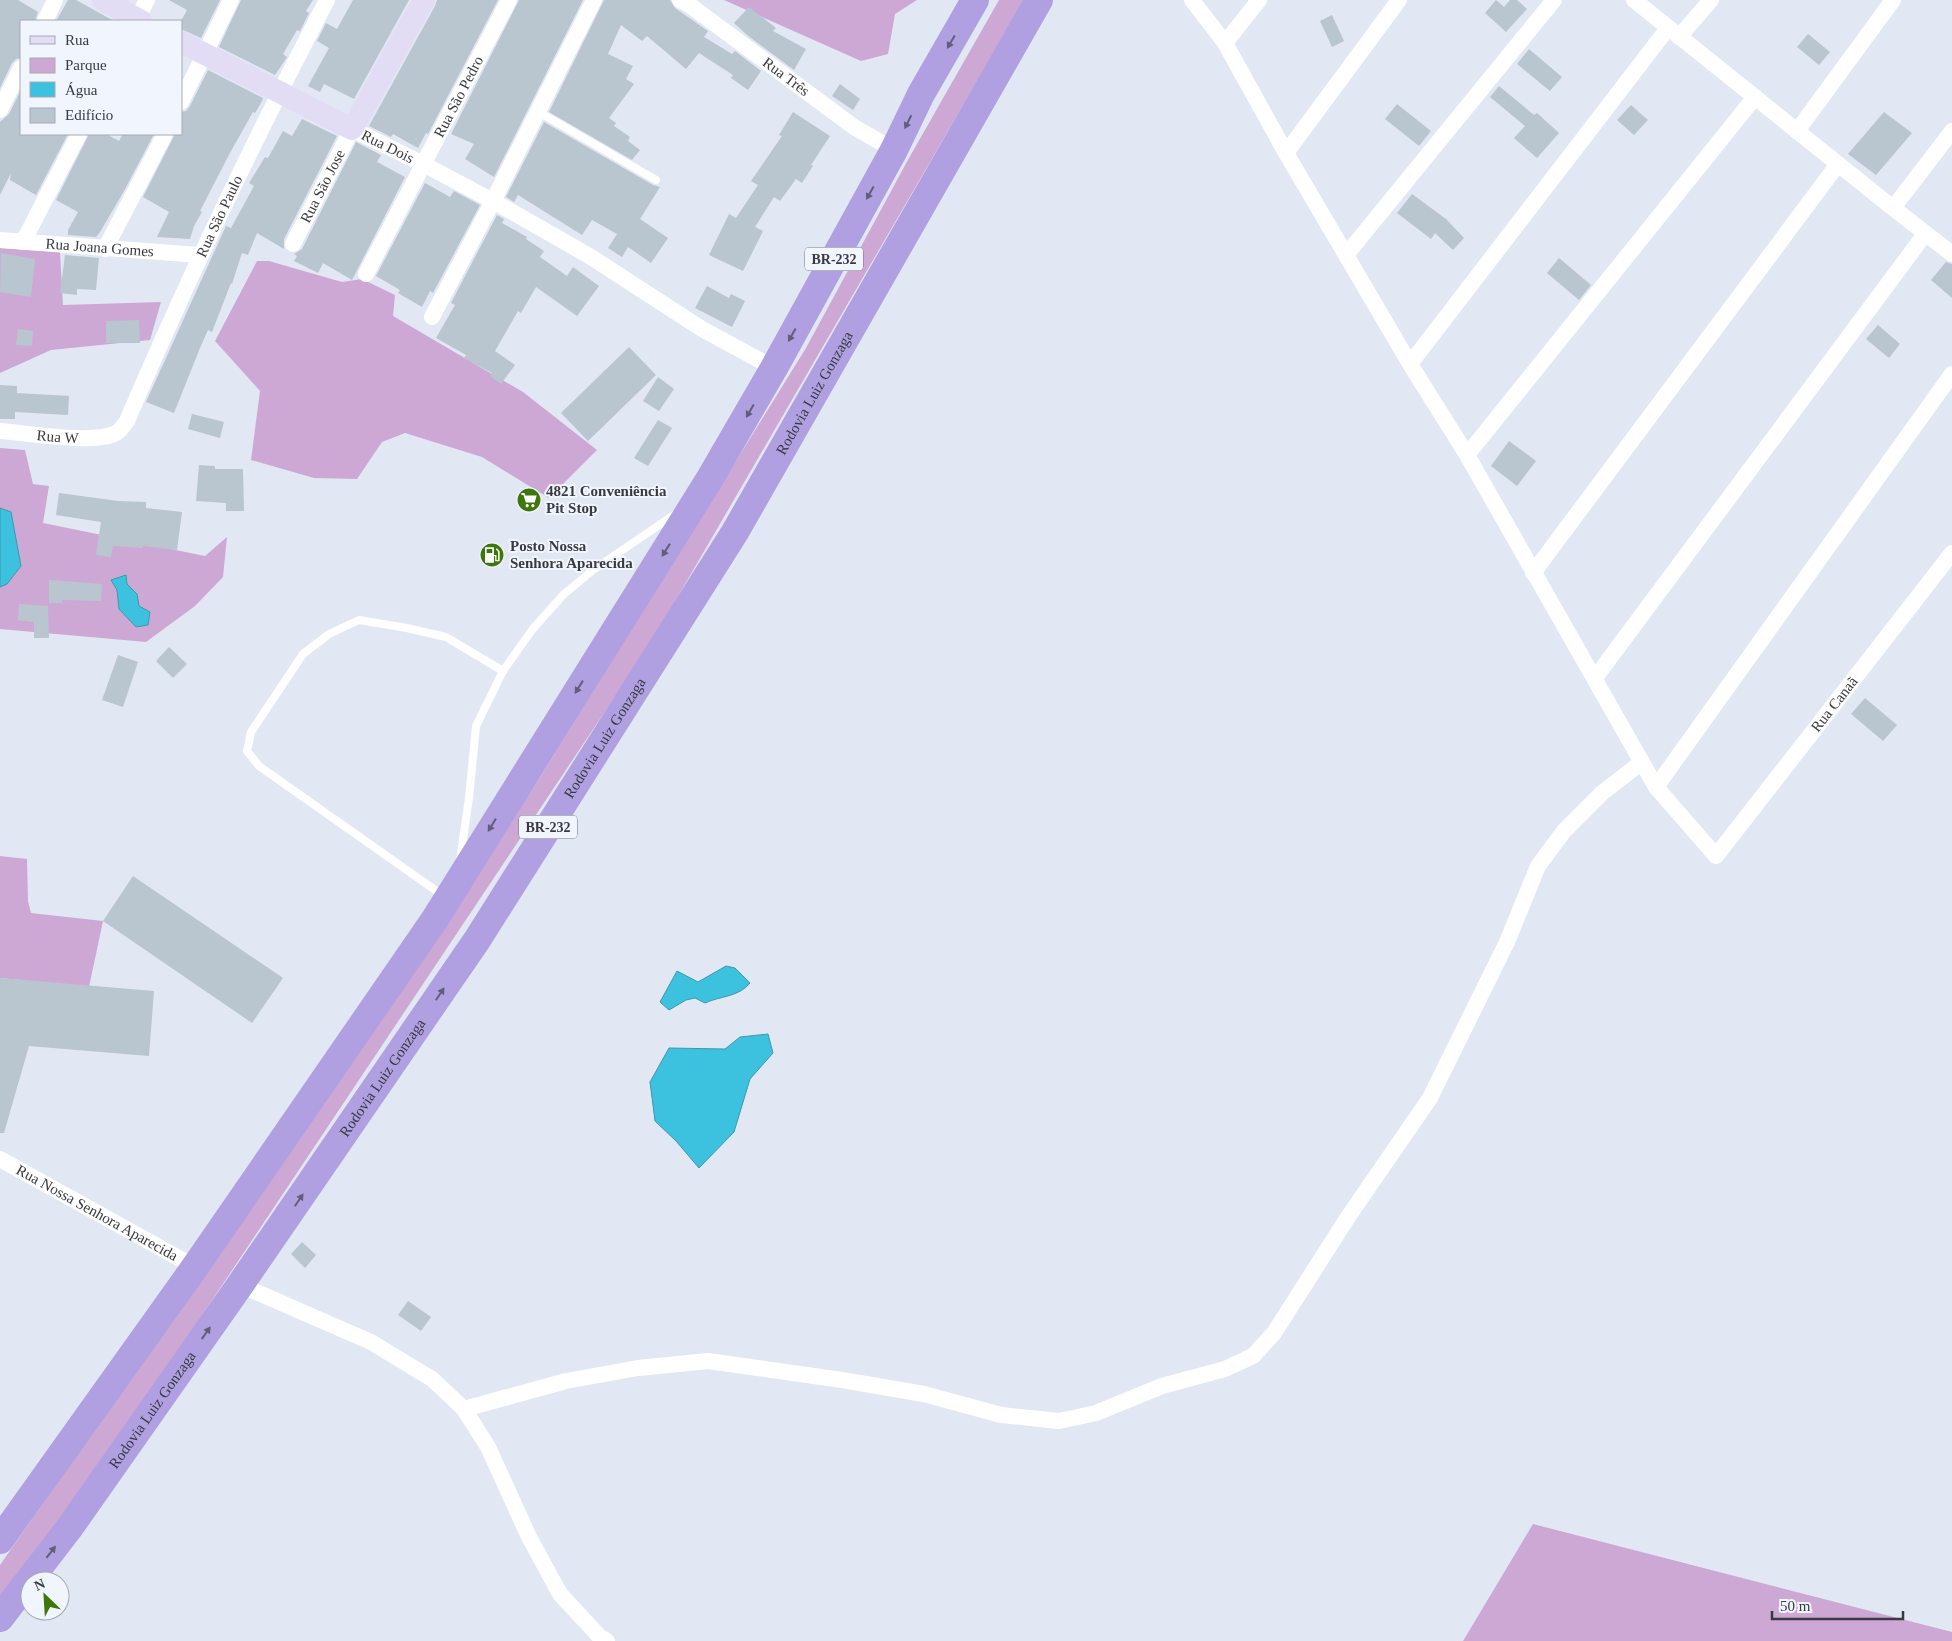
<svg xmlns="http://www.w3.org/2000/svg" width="1952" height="1641" font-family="Georgia,serif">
<rect width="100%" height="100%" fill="#e2e7f4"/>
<!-- green -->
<g fill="#cea8d5">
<path d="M724,0H917L895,14L888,54L861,61Z"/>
<path d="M999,0H1024L652,641L74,1507L0,1600V1565L360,1051L539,779L806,348L909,158Z"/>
<path d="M0,248L60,252L63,305L161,302L150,340L51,350L0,373Z"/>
<path d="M257,261H269L342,282L362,279L395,295L393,316L523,392L597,450L549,498L482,457L405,433L382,442L357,479L314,478L251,460L260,391L215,341Z"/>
<path d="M0,448L25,450L33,484L49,486L43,523L205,556L227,537L223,577L195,606L146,642L0,629Z"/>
<path d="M0,856L27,859L28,901L31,913L103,921L89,987L0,978Z"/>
<path d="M1533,1524L1952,1632V1641H1463Z"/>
</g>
<!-- water -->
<g fill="#3cc2de" stroke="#3b99ae">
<path d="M0,508L11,512L21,566L7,584L0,587Z"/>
<path d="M126,575L127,584L137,594L139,606L150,612L148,625L136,627L119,609L117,590L111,580Z"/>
<path d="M726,966L735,968L750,983C739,997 720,996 705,1003L695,998L686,1000L669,1010L660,1002L677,971L698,982Z"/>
<path d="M768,1034L773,1053L750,1079L734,1132L699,1168L676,1141L655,1121L650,1082L669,1048L725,1049L740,1037Z"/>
</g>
<!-- building -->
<g fill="#b9c5cf">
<path d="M0,0H18L38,12L35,21H21V58L16,59L12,63L0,88Z"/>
<path d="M68,0H76L114,21H56Z"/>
<path d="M169,0H220L201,38L181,29V21L187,10Z"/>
<path d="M241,0H313L306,11L309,13L300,31L297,30L283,54L287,57L275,75L219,47Z"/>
<path d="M353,0H409L354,99L324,84L320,92L308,86L329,48L317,41L326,23L337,29Z"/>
<path d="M437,0H498L428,134L426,133L418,148L393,134L391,137L369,126L435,6Z"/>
<path d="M519,0H583L494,177L465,159L474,144L451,134Z"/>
<path d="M604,0H670L675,8L708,31L704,37L732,54L735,51L761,71L748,90L731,78L733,75L699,53L686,69L647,36L642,41L621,25L608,54L633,66L626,79L634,84L609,118L616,123L614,126L630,137L628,141L640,150L632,160L549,112Z"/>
<path d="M1496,0L1504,7L1510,0H1517L1527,9L1506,32L1485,13Z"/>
<path d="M749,7L776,28L773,31L806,49L794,70L747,35L734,23Z"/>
<path d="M1332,15L1344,41L1332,47L1320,21Z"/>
<path d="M1808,34L1830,52L1819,65L1797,47Z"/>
<path d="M1529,49L1562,77L1550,91L1517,64Z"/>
<path d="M208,70L263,98L262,101L255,113L253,112L231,151L200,211L202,212L194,226L190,239L157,237L169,212L143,197L175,134H181V112L186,111L190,106Z"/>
<path d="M840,84L860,99L853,110L832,96Z"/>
<path d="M1499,86L1534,115L1537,113L1559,133L1537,158L1514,138L1525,126L1490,97Z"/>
<path d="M21,90V134H68L36,195L10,180L11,173L0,195V122L9,114Z"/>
<path d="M1397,104L1431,131L1419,146L1385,119Z"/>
<path d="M1631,105L1648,120L1634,135L1617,120Z"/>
<path d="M793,112L830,136L811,165L813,166L802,183L796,179L780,201L774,197L755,227L763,231L743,271L709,255L729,214L736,218L758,185L751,181L782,136L779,135Z"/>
<path d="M1884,112L1912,133L1876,175L1848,154Z"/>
<path d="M302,119L337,136L284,239V249L257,233L248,255L242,253L232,284L231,283L212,332L208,330L200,348L174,413L146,402L226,226L231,228L254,186L249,183L265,157L268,158L283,131L292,136Z"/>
<path d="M544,122L653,185L660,187L640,219L668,238L651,263L628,247L622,257L608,248L617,234L592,220L582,235L518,195L514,202L506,197Z"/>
<path d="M89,134H106L119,141L123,134H154L124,191L100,232L96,237L68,235V230L78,212L56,200Z"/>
<path d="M356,142L381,155L377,162L405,177L352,280L323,263L318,273L294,261L297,256L294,254L302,249Z"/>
<path d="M425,183L450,197L454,191L480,205L433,293L430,291L422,307L398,293L400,290L376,276Z"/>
<path d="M1412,194L1446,219L1464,238L1453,250L1435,233L1431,239L1397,213Z"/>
<path d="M497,215L504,219L502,223L527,237L526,239L544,251L540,257L567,276L573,267L599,286L577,316L536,287L521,313L518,311L495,351L515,365L501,384L490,376L492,373L464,358L466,355L436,338L455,305L451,303Z"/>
<path d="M1,253L35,259L31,297L0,292Z"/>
<path d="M65,255L99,258L96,290L77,289V295L60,293Z"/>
<path d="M1559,258L1591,285L1579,300L1547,273Z"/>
<path d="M1946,262L1952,264V298L1931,280Z"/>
<path d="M707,286L729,298L731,294L745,301L732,327L695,308Z"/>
<path d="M139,320L140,343H106V321Z"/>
<path d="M1878,325L1900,344L1889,358L1866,339Z"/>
<path d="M18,329L33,331L32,346L16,345Z"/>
<path d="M629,347L656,375L588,441L561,413Z"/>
<path d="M658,377L674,389L659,411L643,401Z"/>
<path d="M0,385L17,386V393L69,396L68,415L15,412V419H0Z"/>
<path d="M192,414L224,422L220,438L188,429Z"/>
<path d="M658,420L672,428L648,466L634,458Z"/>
<path d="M1509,441L1536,461L1517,486L1491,466Z"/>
<path d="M199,465L215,466V469H243L244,511H226V503L196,501Z"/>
<path d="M59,493L118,501L146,502V508L182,512L177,550L143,546V548L113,546L111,557L96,555L101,522L56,515Z"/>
<path d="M49,580L102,584L101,601L62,600V603H49Z"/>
<path d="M19,604L48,606L49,638H34V622L18,620Z"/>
<path d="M169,647L187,664L173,678L156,661Z"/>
<path d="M118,655L138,662L123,707L102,700Z"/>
<path d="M1865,698L1897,725L1883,741L1851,714Z"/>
<path d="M133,876L283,978L252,1023L103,921Z"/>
<path d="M0,978L154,991L149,1056L29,1046L4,1133H0Z"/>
<path d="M302,1242L316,1255L305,1268L291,1254Z"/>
<path d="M408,1301L431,1317L421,1331L398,1315Z"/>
</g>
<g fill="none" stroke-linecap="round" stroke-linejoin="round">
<!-- service -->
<g stroke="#fff" stroke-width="8">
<path d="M537,111L656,180"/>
<path d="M460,860L469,798L476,726L503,671L532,630L563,595L593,570L674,515"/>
<path d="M445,897L259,766L247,751L251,732L303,654L329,634L359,620L407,628L446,637L503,671"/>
</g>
<!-- minor -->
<g stroke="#fff" stroke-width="16">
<path id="s1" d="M680,0L691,6L854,127L894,150"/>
<path id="s2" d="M1192,0L1225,43L1286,153L1410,364L1467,455L1656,787L1716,856L1952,553"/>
<path d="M1634,0L1893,208L1952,254"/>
<path d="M45,21L55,0"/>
<path d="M136,21L147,0"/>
<path d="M1679,37L1711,0"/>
<path d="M1225,43L1259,0"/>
<path d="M181,102L231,0"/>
<path d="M0,110L21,68"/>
<path d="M1797,131L1893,0"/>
<path d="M1286,153L1399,0"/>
<path d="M1893,208L1952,131"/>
<path id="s3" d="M0,240L199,255"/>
<path d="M23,242L79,134"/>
<path id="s4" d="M293,244L352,129L423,164L493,201L591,257L702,329L774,368"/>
<path d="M105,249L165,134"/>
<path d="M1346,255L1554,0"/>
<path id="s5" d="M366,274L509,0"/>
<path d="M432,317L493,201L594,0"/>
<path d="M1410,364L1668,28"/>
<path id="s6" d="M0,431C27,433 90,444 114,434C120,432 123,426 127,421C188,278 255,138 327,0"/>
<path d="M1467,455L1755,97"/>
<path d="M1533,573L1838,164"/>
<path d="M1595,678L1925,234"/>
<path d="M1656,787L1952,374"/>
<path id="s7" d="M0,1159L195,1267"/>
<path d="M240,1285L371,1342L432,1379L464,1409L488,1447L529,1537L560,1594L599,1636L607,1641"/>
<path d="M464,1409L566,1381L638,1368L708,1361L842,1380L924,1394L1001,1415L1059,1421L1096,1413L1162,1386L1225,1369L1253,1356L1274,1333L1348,1217L1430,1098L1507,942L1538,866L1564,831L1602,793L1642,762"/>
</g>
<!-- secondary -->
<g stroke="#e2dcf4" stroke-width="22">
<path d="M103,0L141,21"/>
<path d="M181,42L352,129L424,0"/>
</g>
<!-- trunk -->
<g stroke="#b0a0e2" stroke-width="28">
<path d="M0,1540L195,1267L435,919L709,480L774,368L894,150L921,94L975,0"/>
<path id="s8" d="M0,1618L70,1527L240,1285L477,940L735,532L1039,0"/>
</g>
</g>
<!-- one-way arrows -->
<defs><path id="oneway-solid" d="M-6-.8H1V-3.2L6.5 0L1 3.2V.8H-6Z" transform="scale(1.25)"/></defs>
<g fill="#625e78">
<use href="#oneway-solid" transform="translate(951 42) rotate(120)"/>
<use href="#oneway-solid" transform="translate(908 122) rotate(116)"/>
<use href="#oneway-solid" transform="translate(870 193) rotate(119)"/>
<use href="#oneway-solid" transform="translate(792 335) rotate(119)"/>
<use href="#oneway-solid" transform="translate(750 411) rotate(120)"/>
<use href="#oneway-solid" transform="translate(666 550) rotate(122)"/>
<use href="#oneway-solid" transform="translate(579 687) rotate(122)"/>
<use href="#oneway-solid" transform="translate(492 825) rotate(122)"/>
<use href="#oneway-solid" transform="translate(440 994) rotate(-56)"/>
<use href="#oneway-solid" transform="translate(299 1200) rotate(-56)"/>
<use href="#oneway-solid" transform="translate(206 1333) rotate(-55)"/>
<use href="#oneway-solid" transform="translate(51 1552) rotate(-52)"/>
</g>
<!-- icons -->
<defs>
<symbol id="supermarket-disc" viewBox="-11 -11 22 22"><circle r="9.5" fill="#3d7609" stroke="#f1f5fd"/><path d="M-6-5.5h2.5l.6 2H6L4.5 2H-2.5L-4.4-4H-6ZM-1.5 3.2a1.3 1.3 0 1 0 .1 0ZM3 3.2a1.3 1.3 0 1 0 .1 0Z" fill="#fff"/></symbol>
<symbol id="fuel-disc" viewBox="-11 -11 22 22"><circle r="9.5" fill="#3d7609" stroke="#f1f5fd"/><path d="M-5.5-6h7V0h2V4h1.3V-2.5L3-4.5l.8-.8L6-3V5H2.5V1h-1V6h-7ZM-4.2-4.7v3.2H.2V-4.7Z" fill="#fff"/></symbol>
</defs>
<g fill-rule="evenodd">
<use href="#supermarket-disc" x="515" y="486" width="28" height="28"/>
<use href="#fuel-disc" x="478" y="541" width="28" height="28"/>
</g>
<g text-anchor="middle" stroke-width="4" stroke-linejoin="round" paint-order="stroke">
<!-- shield labels -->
<g fill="#f1f5fd" stroke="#707278" stroke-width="1">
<rect x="805" y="247.5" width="58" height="23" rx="4"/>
<rect x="519" y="815.5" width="58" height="23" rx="4"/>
</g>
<g font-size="14" font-weight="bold" fill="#383a3f">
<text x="834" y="264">BR-232</text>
<text x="548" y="832">BR-232</text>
</g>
<!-- street labels -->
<g font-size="15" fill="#383a3f" stroke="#f1f5fd">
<text dy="5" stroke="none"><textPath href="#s1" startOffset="131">Rua Três</textPath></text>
<text dy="5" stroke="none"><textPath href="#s5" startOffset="200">Rua São Pedro</textPath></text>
<text dy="5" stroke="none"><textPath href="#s4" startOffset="169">Rua Dois</textPath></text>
<text dy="5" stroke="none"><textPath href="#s4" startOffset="65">Rua São Jose</textPath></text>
<text dy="5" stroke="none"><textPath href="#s6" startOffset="358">Rua São Paulo</textPath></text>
<text dy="5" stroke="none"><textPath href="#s3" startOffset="100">Rua Joana Gomes</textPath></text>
<text dy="5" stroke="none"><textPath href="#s8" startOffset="1472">Rodovia Luiz Gonzaga</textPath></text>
<text dy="5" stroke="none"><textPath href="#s6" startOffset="58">Rua W</textPath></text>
<text dy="5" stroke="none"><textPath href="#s2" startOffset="1198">Rua Canaã</textPath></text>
<text dy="5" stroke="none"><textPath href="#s8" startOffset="1068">Rodovia Luiz Gonzaga</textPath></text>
<text dy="5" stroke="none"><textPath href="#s8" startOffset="662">Rodovia Luiz Gonzaga</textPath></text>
<text dy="5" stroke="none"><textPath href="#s7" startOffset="111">Rua Nossa Senhora Aparecida</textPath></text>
<text dy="5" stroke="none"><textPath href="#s8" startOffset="258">Rodovia Luiz Gonzaga</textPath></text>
</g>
<!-- poi labels -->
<g font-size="15" font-weight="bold" fill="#383a3f" stroke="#f1f5fd" text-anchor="start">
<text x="546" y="496">4821 Conveniência<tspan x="546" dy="17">Pit Stop</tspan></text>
<text x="510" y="551">Posto Nossa<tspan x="510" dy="17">Senhora Aparecida</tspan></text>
</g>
</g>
<!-- legend -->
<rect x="20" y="20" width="162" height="115" fill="#f1f5fd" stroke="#a7aab1"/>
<rect x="30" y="36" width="25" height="8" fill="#e2dcf4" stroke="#a7aab1"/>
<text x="65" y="45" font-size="15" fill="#383a3f">Rua</text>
<rect x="30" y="58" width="25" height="15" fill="#cea8d5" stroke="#a7aab1"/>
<text x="65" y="70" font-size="15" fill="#383a3f">Parque</text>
<rect x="30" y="82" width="25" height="15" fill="#3cc2de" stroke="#a7aab1"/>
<text x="65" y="95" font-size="15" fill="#383a3f">Água</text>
<rect x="30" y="108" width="25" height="15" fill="#b9c5cf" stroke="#a7aab1"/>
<text x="65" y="120" font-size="15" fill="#383a3f">Edifício</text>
<!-- north arrow -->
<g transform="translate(45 1596) rotate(335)"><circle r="24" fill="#f1f5fd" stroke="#a7aab1"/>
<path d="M0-4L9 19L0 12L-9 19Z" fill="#3d7609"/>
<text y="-8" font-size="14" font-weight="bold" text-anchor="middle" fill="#383a3f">N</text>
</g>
<!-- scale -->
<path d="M1772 1611v8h131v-8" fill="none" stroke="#383a3f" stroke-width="2.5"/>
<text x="1780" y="1611" font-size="15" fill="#383a3f" stroke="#f1f5fd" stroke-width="4" paint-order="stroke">50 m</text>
</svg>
